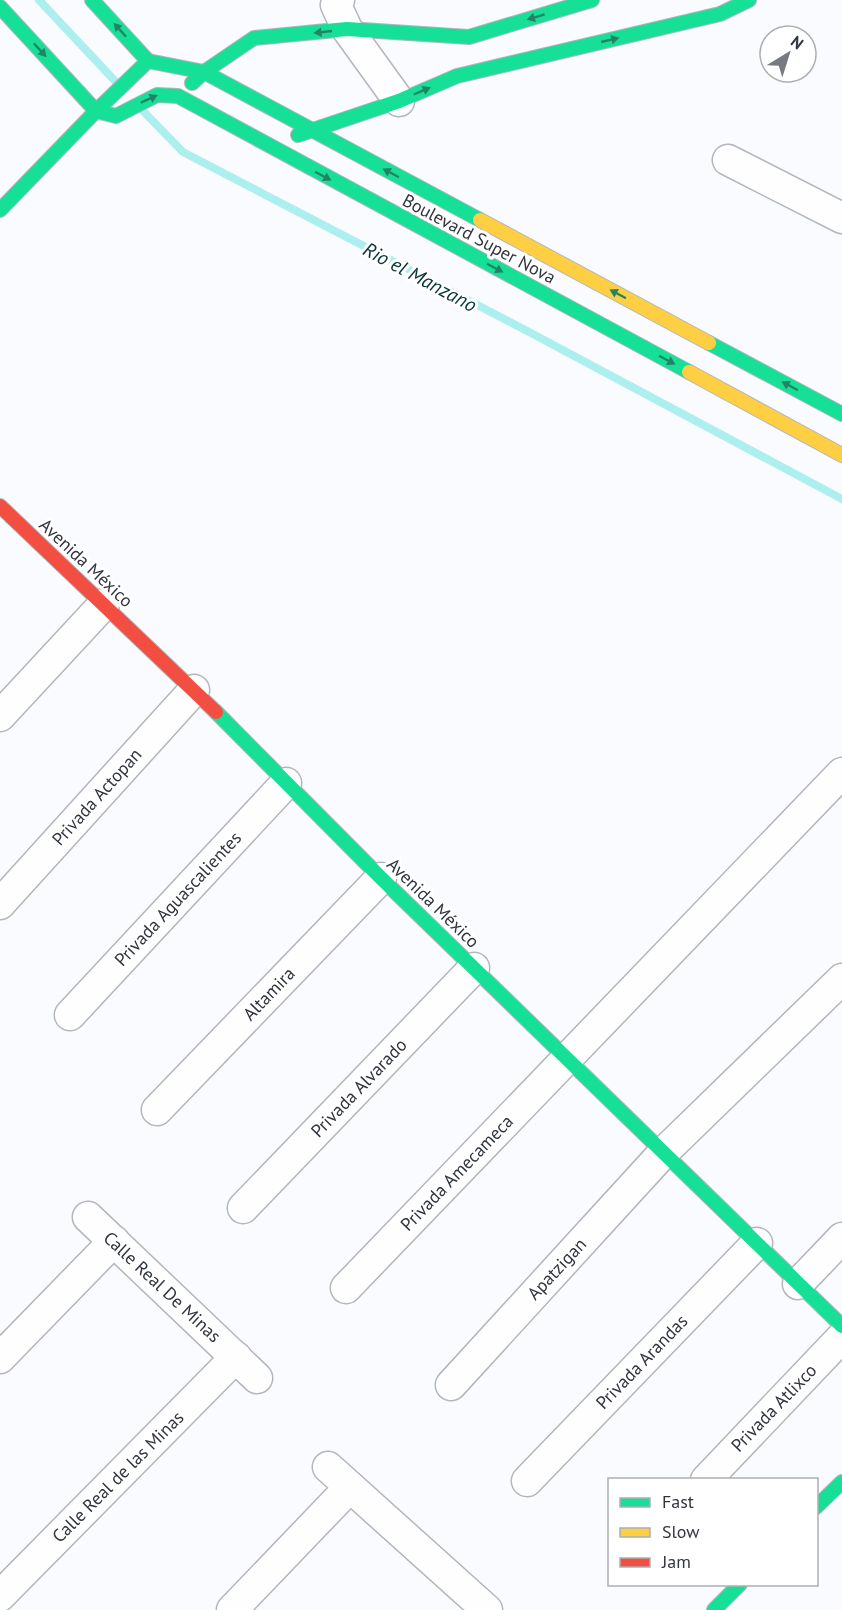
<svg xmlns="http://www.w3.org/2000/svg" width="842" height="1610" font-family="'PT Sans',sans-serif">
<rect width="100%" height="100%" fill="#f9fbfe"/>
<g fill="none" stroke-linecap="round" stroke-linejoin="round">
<!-- stream -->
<g stroke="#adeeef" stroke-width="8">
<path d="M39,0L116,82"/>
<path d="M143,111L183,152L531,333L842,499"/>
</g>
<defs>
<g id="street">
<path d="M339,0L336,5L347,29L399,101"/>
<path d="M728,160L842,218"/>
<path d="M0,716L104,604"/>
<path d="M0,904L194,690"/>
<path d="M70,1015L286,783"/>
<path d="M157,1110L381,878"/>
<path d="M243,1208L474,968"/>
<path d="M88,1217L257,1378"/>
<path d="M798,1284L842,1238"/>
<path d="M346,1288L842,773"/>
<path d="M0,1358L114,1241"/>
<path d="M451,1385L664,1152L842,979"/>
<path d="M328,1467L487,1610"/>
<path d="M706,1480L842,1337"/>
<path d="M527,1481L757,1243"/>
<path d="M0,1596L236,1357"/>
<path d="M232,1610L350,1487"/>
</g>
<g id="fast">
<path d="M92,0L148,61"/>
<path d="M0,7L96,111"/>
<path d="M148,61L204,72L480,220"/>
<path d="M192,83L204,72L254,38L347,29L469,37L592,0"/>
<path d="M96,111L116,116L157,95L178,96L689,372"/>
<path d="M298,135L399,101L457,76L720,14L749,0"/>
<path d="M0,210L96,111L148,61"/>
<path d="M709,343L842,414"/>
<path d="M216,712L381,878L842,1326"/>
<path d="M816,1507L842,1482"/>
<path d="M714,1610L740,1584"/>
</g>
<g id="slow">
<path d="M480,220L709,343"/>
<path d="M689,372L842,455"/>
</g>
<path id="jam" d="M0,506L216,712"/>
</defs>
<!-- street casing -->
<use href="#street" stroke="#b3b6bb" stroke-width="33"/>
<!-- fast casing -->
<use href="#fast" stroke="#b3b6bb" stroke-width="16"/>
<!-- slow casing -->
<use href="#slow" stroke="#b3b6bb" stroke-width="16"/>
<!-- jam casing -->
<use href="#jam" stroke="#b3b6bb" stroke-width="16"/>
<!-- street -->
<use href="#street" stroke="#fefeff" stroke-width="30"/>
<!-- fast -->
<use href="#fast" stroke="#16e098" stroke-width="14"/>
<!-- slow -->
<use href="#slow" stroke="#ffcf43" stroke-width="14"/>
<!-- jam -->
<use href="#jam" stroke="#f24e42" stroke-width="14"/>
</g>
<!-- one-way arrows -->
<defs><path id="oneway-solid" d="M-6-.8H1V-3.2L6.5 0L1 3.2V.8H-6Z" transform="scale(1.5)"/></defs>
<g fill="#258266">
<use href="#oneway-solid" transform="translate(536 17) rotate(163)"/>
<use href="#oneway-solid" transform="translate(120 30) rotate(-132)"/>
<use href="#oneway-solid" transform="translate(323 32) rotate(174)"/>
<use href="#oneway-solid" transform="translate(610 40) rotate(-13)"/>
<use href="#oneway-solid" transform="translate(40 50) rotate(47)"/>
<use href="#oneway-solid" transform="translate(422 91) rotate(-23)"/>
<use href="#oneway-solid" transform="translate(149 99) rotate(-24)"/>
<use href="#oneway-solid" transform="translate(391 173) rotate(-152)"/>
<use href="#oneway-solid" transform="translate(323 176) rotate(28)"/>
<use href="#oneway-solid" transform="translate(495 268) rotate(28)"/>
<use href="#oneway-solid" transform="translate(618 294) rotate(-152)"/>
<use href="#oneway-solid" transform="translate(667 360) rotate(28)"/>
<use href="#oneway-solid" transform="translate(790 386) rotate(-152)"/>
</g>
<g text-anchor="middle" stroke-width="6" stroke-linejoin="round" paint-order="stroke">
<!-- street labels -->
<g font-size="18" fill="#31353d" stroke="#fff">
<text transform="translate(479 239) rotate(28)" y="6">Boulevard Super Nova</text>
<text transform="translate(86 563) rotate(43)" y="6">Avenida México</text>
<text transform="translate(97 797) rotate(-48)" y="6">Privada Actopan</text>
<text transform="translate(178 899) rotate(-47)" y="6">Privada Aguascalientes</text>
<text transform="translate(433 903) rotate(44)" y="6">Avenida México</text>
<text transform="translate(269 994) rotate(-46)" y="6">Altamira</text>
<text transform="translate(359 1088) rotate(-46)" y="6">Privada Alvarado</text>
<text transform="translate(457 1173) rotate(-46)" y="6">Privada Amecameca</text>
<text transform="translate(557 1269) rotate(-47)" y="6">Apatzigan</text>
<text transform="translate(162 1287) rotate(43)" y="6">Calle Real De Minas</text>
<text transform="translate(642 1362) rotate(-46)" y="6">Privada Arandas</text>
<text transform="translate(774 1408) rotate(-46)" y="6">Privada Atlixco</text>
<text transform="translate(118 1477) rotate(-45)" y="6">Calle Real de las Minas</text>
</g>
<!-- water labels -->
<g font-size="20" font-style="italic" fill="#093738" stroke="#fff">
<text transform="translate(420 277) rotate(28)" y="7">Rio el Manzano</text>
</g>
</g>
<!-- legend -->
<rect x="608" y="1478" width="210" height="108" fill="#ffffff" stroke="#adaeb1" stroke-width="1.5"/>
<rect x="620" y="1498" width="30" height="9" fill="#16e098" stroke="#adaeb1" stroke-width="1.5"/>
<text x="662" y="1508" font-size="18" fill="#31353d">Fast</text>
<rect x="620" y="1528" width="30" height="9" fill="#ffcf43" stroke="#adaeb1" stroke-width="1.5"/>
<text x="662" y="1538" font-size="18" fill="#31353d">Slow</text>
<rect x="620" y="1558" width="30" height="9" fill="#f24e42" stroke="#adaeb1" stroke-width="1.5"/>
<text x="662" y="1568" font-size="18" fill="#31353d">Jam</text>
<!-- north arrow -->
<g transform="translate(788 54) rotate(38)"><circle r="28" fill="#ffffff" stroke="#adaeb1" stroke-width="1.5"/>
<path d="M0-4.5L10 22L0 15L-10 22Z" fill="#777a81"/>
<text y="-9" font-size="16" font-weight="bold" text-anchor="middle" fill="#31353d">N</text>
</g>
</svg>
